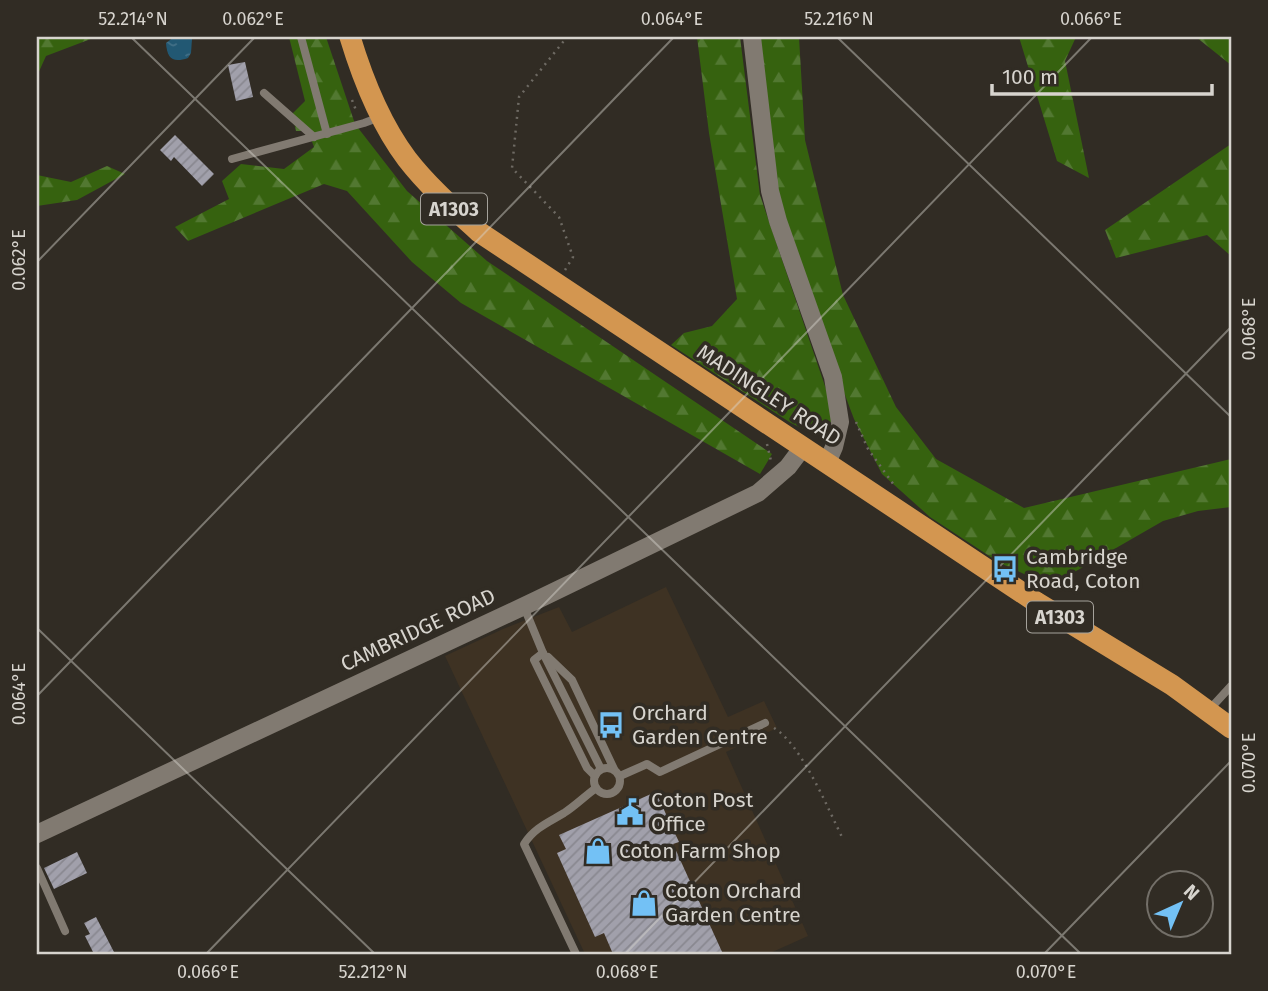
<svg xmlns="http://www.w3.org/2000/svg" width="1268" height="991" font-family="'Fira Sans',sans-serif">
<defs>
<pattern id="forest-firs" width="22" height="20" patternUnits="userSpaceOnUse" patternTransform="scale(1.75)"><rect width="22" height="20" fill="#36620f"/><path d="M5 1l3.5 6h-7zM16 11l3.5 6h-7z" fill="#527831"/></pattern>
<pattern id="water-ripples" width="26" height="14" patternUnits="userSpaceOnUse" patternTransform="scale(1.75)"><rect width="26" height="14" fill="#225873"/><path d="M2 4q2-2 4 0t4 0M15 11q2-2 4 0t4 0" fill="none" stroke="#416f86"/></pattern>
<pattern id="building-hatch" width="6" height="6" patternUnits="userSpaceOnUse" patternTransform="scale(1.75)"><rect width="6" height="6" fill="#a1a0ab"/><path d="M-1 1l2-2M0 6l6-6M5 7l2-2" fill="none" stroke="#898890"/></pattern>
</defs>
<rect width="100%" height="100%" fill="#312c24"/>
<!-- commercial -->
<path fill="#3e3223" d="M666,587L728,717L764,701L777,728L726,752L808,936L768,954H585L445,656L503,629L559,607L572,632Z"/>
<!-- forest -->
<g fill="url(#forest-firs)">
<path d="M37,37H96L46,56L37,76Z"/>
<path d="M289,37H326L355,124L407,191L487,261L772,454L760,474L461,303L412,262L347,191L324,184L188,241L175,227L229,199L222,181L241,164L284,169L314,147L308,131H296L292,114L305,101Z"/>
<path d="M697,37H740L760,195L827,392L833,420C818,434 808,432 791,423L671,345L684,333L712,326L737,299L709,133Z"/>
<path d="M755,37H799L805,140L843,295L896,407L936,459L1024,508L1231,459V507L1198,511L1163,521L1050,586L1000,563L930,517L882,474L854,419L801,278L774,195Z"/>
<path d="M1019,37H1076L1065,61L1089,178L1057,161Z"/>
<path d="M1196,37H1231V65Z"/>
<path d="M1231,144V256L1207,235L1116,258L1105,230Z"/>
<path d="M107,166L125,174L77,200L37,206V175L71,182Z"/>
</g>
<!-- water -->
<path fill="url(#water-ripples)" d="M174,37L192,39L191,53L188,58C173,63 167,59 166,43Z"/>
<!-- building -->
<g fill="url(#building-hatch)">
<path d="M245,62L253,97L236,101L228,65Z"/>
<path d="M175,135L214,174L202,186L174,157L171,161L160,150Z"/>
<path d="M651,794L654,799L658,797L679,842L673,844L723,954H613L604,933L595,937L557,853L566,849L559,835Z"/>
<path d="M77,852L87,873L54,889L44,868Z"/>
<path d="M96,917L115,954H94L85,936L90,934L84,923Z"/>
</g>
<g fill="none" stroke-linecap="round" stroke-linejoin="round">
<!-- path -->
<g stroke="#6e6a63" stroke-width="2.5" stroke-dasharray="2 5" stroke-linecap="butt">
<path d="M352,100L357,113"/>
<path d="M565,270L573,257L559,217L512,168L519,97L567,37"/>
<path d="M856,422L868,449L894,485"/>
<path d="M767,444L771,461"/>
<path d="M774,728C802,745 828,809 843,839"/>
</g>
<!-- lane -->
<g stroke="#817a71" stroke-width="8">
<path d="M301,37L327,134"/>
<path d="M264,93L314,137"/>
<path d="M232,159L364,123L380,117"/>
<path d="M524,607L543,653L601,769"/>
<path d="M543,653L534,660L587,768L595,776"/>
<path d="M548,657L572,680L614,769"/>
<path d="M1209,710L1231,686"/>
<circle cx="607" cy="781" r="13"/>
<path d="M620,776L647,764L660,772L765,723"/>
<path d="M37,868L65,931"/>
<path d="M576,954L524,844C534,828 549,822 564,813C575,806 585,796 596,788"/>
</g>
<!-- secondary -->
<g stroke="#817a71" stroke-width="18">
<path d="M752,37L770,191L778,221L833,377L840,422L834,447L827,463"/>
<path d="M37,834L537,600L758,493L788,467L803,447"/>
</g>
<!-- highway -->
<path stroke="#d39650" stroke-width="21" d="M350,37C363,80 380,123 407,159C428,186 454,209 479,232L1036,602L1172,685L1231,728"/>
</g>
<!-- ticks -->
<path fill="none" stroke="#d7d4ce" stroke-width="2" stroke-opacity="0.45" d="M131,37L1081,954M837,37L1231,417M37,262L255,37M37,628L375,954M37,696L674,37M206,954L1092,37M625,954L1231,327M1044,954L1231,761"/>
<!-- icons -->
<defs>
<symbol id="bus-bare" viewBox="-9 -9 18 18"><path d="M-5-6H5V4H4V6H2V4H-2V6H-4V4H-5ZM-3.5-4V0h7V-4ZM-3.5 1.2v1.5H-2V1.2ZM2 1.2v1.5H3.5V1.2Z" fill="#73c1f5" stroke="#312c24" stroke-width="2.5" paint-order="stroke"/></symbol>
<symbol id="civic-bare" viewBox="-9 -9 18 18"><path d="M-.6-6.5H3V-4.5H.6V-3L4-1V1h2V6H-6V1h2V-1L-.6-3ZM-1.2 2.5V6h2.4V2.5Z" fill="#73c1f5" stroke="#312c24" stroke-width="2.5" paint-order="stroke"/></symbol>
<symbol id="shop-bare" viewBox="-9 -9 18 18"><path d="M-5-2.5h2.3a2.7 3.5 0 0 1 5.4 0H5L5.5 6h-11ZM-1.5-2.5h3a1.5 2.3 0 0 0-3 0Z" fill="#73c1f5" stroke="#312c24" stroke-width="2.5" paint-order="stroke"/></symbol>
</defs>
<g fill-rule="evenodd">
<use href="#bus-bare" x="986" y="550" width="38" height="38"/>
<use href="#bus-bare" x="592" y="706" width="38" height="38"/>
<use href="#civic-bare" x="611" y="793" width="38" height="38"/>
<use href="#shop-bare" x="579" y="832" width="38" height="38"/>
<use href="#shop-bare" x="625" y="884" width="38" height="38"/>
</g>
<g text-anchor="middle" stroke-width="7" stroke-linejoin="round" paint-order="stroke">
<!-- shield labels -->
<g fill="#312c24" stroke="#a5a29b" stroke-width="2">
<rect x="421" y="193.5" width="66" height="31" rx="5"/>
<rect x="1027" y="601.5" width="66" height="31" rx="5"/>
</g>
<g font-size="19" font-weight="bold" fill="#d7d4ce">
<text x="454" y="216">A1303</text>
<text x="1060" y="624">A1303</text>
</g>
<!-- street labels -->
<g font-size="21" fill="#d7d4ce" stroke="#312c24">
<text transform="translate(769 395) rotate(33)" y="7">MADINGLEY ROAD</text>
<text transform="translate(418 630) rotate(-25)" y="7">CAMBRIDGE ROAD</text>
</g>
<!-- poi labels -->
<g font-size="21" fill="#d7d4ce" stroke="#312c24" text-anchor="start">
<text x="1026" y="564">Cambridge<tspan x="1026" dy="24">Road, Coton</tspan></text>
<text x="632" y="720">Orchard<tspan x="632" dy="24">Garden Centre</tspan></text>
<text x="651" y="807">Coton Post<tspan x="651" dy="24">Office</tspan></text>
<text x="619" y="858">Coton Farm Shop</text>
<text x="665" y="898">Coton Orchard<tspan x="665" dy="24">Garden Centre</tspan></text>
</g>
</g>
<!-- border -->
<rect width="1268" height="991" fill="none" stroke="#312c24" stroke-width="77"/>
<!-- north arrow -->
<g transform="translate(1180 904) rotate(44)"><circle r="33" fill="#312c24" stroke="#736f68" stroke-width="2"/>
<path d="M0-5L12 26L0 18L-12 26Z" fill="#73c1f5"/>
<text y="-10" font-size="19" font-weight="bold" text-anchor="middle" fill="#d7d4ce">N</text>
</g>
<!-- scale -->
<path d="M992 84v10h220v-10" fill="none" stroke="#d7d4ce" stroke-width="3.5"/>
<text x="1002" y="84" font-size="21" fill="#d7d4ce" stroke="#312c24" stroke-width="5" paint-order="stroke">100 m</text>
<rect x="38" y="38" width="1192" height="915" fill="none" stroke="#d7d4ce" stroke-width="2.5"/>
<g font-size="18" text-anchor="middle" fill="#d7d4ce">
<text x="133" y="25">52.214°N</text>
<text x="253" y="25">0.062°E</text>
<text x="672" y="25">0.064°E</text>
<text x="839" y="25">52.216°N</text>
<text x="1091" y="25">0.066°E</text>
<text transform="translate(19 260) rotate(-90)" y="6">0.062°E</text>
<text transform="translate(1249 329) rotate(-90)" y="6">0.068°E</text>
<text transform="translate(19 694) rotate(-90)" y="6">0.064°E</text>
<text transform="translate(1249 763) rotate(-90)" y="6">0.070°E</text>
<text x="208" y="978">0.066°E</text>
<text x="373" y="978">52.212°N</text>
<text x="627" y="978">0.068°E</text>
<text x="1046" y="978">0.070°E</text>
</g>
</svg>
